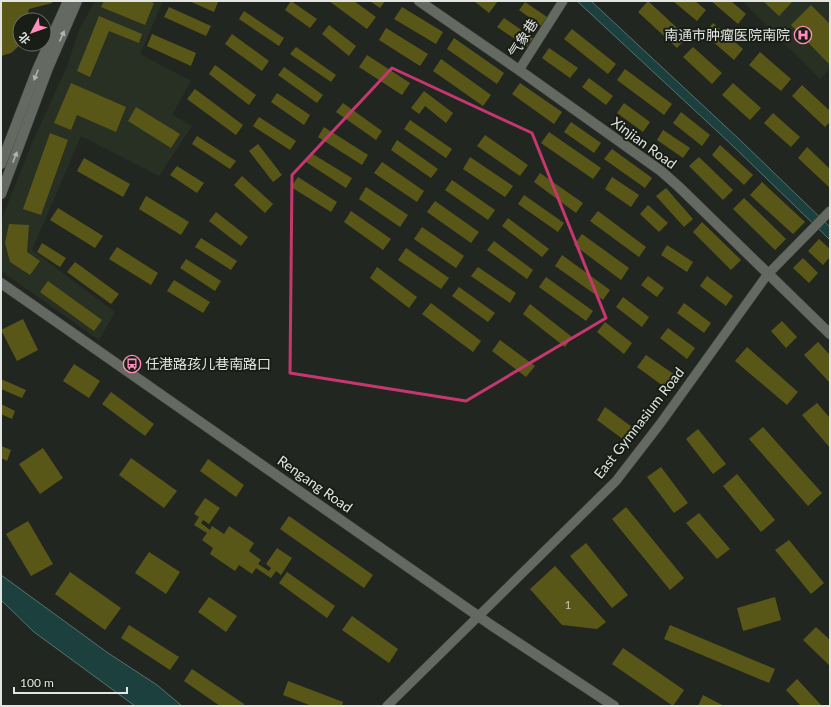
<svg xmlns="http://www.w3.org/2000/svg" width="831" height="707" font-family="Lato,'Noto Sans SC',sans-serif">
<rect width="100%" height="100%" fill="#222620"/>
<!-- built -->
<g fill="#283024">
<path d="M95,1H163L140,54L191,81L172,115L192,126L159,176L81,136L32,250L115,312L99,340L1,271V221L30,148L68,64L78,32Z"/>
<path d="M742,1H830V69L820,79Z"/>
</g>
<!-- water -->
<g fill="#1c403e" stroke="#57726f">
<path d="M577,1H591L740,140L830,227V240L733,146Z"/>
<path d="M1,575L108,653L157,685L182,706H135L34,632L1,600Z"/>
</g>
<!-- building -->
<g fill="#595718">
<path d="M1,1H53L52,3L29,9L26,20H20V45L11,53L1,56Z"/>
<path d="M104,1H148L154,3L145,25L101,7Z"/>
<path d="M189,1H216L218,2L214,12Z"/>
<path d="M291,1L317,19L310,28L285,10Z"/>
<path d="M329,1H354L376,17L367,29Z"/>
<path d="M370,1H385L380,8Z"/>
<path d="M474,1H498L489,13Z"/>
<path d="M648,1L687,37L677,48L638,12Z"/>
<path d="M673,1H695L706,10L697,21Z"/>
<path d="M711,1H731L746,14L738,24Z"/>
<path d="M763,1H793L779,16Z"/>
<path d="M525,2L547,17L541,26L519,10Z"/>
<path d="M811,5L830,24V65L791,25Z"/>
<path d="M169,7L211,26L206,36L164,17Z"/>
<path d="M402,7L443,32L436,44L394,19Z"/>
<path d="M244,11L284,38L279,46L239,19Z"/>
<path d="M99,16L142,34L139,43L109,31L90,77L77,71Z"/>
<path d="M504,18L533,38L527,47L497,27Z"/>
<path d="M713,23L743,49L734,60L704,34Z"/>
<path d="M329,25L356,46L349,56L322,34Z"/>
<path d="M386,28L428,54L420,66L379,40Z"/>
<path d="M572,29L616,64L608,74L564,39Z"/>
<path d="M152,34L196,53L191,66L147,46Z"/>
<path d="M232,34L269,61L262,71L225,44Z"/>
<path d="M454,38L504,73L497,84L447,49Z"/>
<path d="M296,47L336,75L331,82L290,54Z"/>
<path d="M693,47L722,73L712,84L683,57Z"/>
<path d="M549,48L578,68L570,78L542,58Z"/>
<path d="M760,52L791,79L781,91L749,65Z"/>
<path d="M367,55L410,83L402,95L359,67Z"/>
<path d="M441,59L491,95L483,106L433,71Z"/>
<path d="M215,65L256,95L249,105L209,74Z"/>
<path d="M284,67L323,95L317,103L278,75Z"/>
<path d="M625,69L672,104L664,115L617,80Z"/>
<path d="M589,78L613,96L606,105L582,87Z"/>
<path d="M71,83L126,107L116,132L77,115L71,130L54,123Z"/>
<path d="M520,83L562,112L554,124L512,94Z"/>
<path d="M733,83L761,108L750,120L722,95Z"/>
<path d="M802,85L830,111V122L825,127L792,96Z"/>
<path d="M195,89L243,125L236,135L187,99Z"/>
<path d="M424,91L453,113L446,123L425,106L419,114L411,108Z"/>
<path d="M277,93L310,115L304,125L271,102Z"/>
<path d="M343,103L382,131L376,140L336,112Z"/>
<path d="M624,103L650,122L643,132L617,113Z"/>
<path d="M136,107L180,134L171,148L128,121Z"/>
<path d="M681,112L710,135L702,146L673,123Z"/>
<path d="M773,113L800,137L791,147L764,123Z"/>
<path d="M259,117L296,141L290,150L253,126Z"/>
<path d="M410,120L452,149L446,158L404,129Z"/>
<path d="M571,122L601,143L594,153L564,132Z"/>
<path d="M324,127L368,155L362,165L318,137Z"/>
<path d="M663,130L690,148L683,158L657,140Z"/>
<path d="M549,132L601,168L593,179L541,143Z"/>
<path d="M50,133L68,140L41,215L23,209Z"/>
<path d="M485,135L528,165L520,176L477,146Z"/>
<path d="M197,136L236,161L230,169L192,144Z"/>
<path d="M397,140L438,169L431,178L391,150Z"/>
<path d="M258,144L282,175L273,182L249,151Z"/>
<path d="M720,145L753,175L744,185L712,155Z"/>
<path d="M807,147L830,169V188L798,158Z"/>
<path d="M612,149L652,178L645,188L604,159Z"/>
<path d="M311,153L352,178L346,188L306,162Z"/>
<path d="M470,157L513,186L505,197L463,169Z"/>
<path d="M699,157L733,190L723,200L689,166Z"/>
<path d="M84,158L130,184L123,197L77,171Z"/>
<path d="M382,162L424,191L417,202L374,173Z"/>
<path d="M177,166L204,183L197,193L170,175Z"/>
<path d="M540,173L583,203L576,213L534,182Z"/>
<path d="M242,176L273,204L265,213L234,185Z"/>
<path d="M298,177L337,202L331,212L291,187Z"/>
<path d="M612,177L639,195L631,207L605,189Z"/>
<path d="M452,180L495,210L488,220L445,190Z"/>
<path d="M762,182L805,222L793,234L750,195Z"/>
<path d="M366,187L408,215L400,227L359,199Z"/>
<path d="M666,188L693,219L684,227L656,196Z"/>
<path d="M524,195L564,223L558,232L518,204Z"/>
<path d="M146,196L189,222L181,235L139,209Z"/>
<path d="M744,198L786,239L775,250L733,209Z"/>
<path d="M435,201L479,232L471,243L427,212Z"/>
<path d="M648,205L668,223L659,232L640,214Z"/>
<path d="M58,208L103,236L95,248L50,220Z"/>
<path d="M351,211L391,239L383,250L344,222Z"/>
<path d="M598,211L646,247L639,257L590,221Z"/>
<path d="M216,212L248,237L241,246L209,221Z"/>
<path d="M508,218L549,249L542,257L502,226Z"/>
<path d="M702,222L741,260L731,270L693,232Z"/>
<path d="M9,224L29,225L27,252L40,261L30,275L10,262L5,243Z"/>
<path d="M422,227L464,256L456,268L414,239Z"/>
<path d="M582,234L629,268L621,280L574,245Z"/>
<path d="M201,238L237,261L231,270L195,247Z"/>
<path d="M819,239L830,249V257L823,265L808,251Z"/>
<path d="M494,241L533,270L527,279L487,250Z"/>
<path d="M42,243L66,258L60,267L37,252Z"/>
<path d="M667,245L693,262L687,272L661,255Z"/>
<path d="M117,247L158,273L151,285L109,259Z"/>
<path d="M406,248L449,278L441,289L398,260Z"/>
<path d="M562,255L610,290L603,300L555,266Z"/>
<path d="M803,258L818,273L809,283L793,268Z"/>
<path d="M186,259L221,281L215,291L180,268Z"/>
<path d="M75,262L119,294L111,304L67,272Z"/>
<path d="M377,267L417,297L409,308L370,278Z"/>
<path d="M478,267L516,293L510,303L471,276Z"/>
<path d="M648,276L664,288L657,297L641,285Z"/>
<path d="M707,276L733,296L726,306L700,286Z"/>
<path d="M546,277L593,311L586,321L539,287Z"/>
<path d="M174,280L210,302L203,313L167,291Z"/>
<path d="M48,281L102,320L94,331L40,292Z"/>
<path d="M459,287L495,313L488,322L452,296Z"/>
<path d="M623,297L649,317L642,327L616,307Z"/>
<path d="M431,303L481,341L473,352L422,314Z"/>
<path d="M684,303L711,323L704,333L677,313Z"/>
<path d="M530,304L572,337L565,347L523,314Z"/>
<path d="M23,319L38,350L17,361L1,330Z"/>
<path d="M782,321L797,337L786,348L771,331Z"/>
<path d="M605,322L632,343L624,354L597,332Z"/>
<path d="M668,328L695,348L687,359L660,338Z"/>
<path d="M500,340L535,366L526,377L492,351Z"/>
<path d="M818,342L830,355V383L804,355Z"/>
<path d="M747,347L798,392L787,405L735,361Z"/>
<path d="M646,355L675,375L666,388L637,367Z"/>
<path d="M74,364L100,381L89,398L63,381Z"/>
<path d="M1,379L26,390L22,398L1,389Z"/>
<path d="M111,392L154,424L145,436L102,404Z"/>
<path d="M817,403L830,418V448L802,415Z"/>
<path d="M1,404L15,411L12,419L1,414Z"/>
<path d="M605,407L632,427L624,440L597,420Z"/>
<path d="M763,427L822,493L808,506L749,439Z"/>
<path d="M698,429L726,464L713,474L686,439Z"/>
<path d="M1,446L11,450L7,461L1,458Z"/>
<path d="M43,448L63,478L40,494L19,464Z"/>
<path d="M131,458L177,491L164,508L119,475Z"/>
<path d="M208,459L244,485L236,497L200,471Z"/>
<path d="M661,467L688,503L674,513L647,477Z"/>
<path d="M737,474L775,520L761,532L723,486Z"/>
<path d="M205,498L220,508L209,524L203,520L201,523L210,530L212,526L224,534L229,526L254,543L249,551L261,560L258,564L269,571L271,568L266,564L277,548L292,558L281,575L276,571L271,578L256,568L252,574L239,565L235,571L210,554L213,548L202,540L207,533L194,525L199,517L194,514Z"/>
<path d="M626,507L684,578L670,590L612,519Z"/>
<path d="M699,513L730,549L717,559L686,523Z"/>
<path d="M289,516L373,575L364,588L280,529Z"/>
<path d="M28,521L53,564L31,576L6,534Z"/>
<path d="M789,540L824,583L811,594L775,550Z"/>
<path d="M586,543L628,595L612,608L570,556Z"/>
<path d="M149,552L180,572L166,594L135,573Z"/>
<path d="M555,566L606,622L597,629L562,625L530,589Z"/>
<path d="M70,572L121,608L105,630L55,594Z"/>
<path d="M287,572L335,606L327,618L279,583Z"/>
<path d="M209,597L237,616L226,632L198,612Z"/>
<path d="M775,597L781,620L743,631L737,608Z"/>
<path d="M352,616L398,649L389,663L342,630Z"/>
<path d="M129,625L179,657L170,670L121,638Z"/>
<path d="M670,625L775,669L769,683L664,639Z"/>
<path d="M816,627L830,640V666L803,640Z"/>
<path d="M623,648L684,690L673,706L612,664Z"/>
<path d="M192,669L244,704L243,706H220L184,681Z"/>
<path d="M797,679L822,706H801L786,690Z"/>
<path d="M288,681L343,702L342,706H312L283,695Z"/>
<path d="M703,695L724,706H698Z"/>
</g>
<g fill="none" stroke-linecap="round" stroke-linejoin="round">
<defs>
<g id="street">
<path d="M519,70L563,1"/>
<path d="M387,706L616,481L660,424L767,275L830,211"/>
</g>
<g id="secondary">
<path d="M419,1L519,70L661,171L678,186L830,334"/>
<path d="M1,164L37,70L68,1"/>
<path d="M1,194L48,68L77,1"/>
<path d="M1,283L491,625L614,706"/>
</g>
</defs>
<!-- street casing -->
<use href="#street" stroke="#3f423d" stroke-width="10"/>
<!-- secondary casing -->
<use href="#secondary" stroke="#3f423d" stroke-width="11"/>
<!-- street -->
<use href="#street" stroke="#646961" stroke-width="9"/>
<!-- secondary -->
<use href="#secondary" stroke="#646961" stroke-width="10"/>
</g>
<!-- one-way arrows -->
<defs><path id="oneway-solid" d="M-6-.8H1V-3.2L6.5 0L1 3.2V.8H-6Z"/></defs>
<g fill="#b0b3ae">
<use href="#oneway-solid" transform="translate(62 36) rotate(-66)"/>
<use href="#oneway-solid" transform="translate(36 75) rotate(112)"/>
<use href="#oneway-solid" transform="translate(15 157) rotate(-69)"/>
</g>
<!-- marked area -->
<path fill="none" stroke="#c7376f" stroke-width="3" stroke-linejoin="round" d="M392,68L532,133L606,318L466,401L290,373L292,175Z"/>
<!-- icons -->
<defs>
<symbol id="hospital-ring" viewBox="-11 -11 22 22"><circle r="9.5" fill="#181d16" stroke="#ff8ebb" stroke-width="1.5"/><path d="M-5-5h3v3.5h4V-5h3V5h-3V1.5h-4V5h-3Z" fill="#ff8ebb"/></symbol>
<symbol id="bus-ring" viewBox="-11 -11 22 22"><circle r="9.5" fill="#181d16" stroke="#ff8ebb" stroke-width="1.5"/><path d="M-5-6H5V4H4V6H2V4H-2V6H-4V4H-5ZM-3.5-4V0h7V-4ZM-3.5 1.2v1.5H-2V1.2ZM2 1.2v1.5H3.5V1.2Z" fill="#ff8ebb"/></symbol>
</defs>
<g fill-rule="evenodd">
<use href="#hospital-ring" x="793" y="25" width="20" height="20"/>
<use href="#bus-ring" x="122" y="354" width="20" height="20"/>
</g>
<g text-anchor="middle" stroke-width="4" stroke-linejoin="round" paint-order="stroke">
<!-- number labels -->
<g font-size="12" fill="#c0c2af">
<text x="568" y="609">1</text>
</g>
<!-- poi labels -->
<g font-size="14" fill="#e2e5e1" stroke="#181d16" text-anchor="end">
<text x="790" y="40">南通市肿瘤医院南院</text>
<text x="145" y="369" text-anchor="start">任港路孩儿巷南路口</text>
</g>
<!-- street labels -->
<g font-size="14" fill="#e2e5e1" stroke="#181d16">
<text transform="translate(523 38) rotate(-58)" y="5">气象巷</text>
<text transform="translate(644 143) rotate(36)" y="5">Xinjian Road</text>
<text transform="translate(639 423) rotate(-52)" y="5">East Gymnasium Road</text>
<text transform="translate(315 484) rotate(35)" y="5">Rengang Road</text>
</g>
</g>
<!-- border -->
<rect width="831" height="707" fill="none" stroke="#e2e5e1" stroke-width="4"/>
<!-- north arrow -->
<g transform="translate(32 32) rotate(229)"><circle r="19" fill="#181d16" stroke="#696d67"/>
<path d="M0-3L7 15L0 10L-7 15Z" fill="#ff8ebb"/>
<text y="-6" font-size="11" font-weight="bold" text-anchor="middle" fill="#e2e5e1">北</text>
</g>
<!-- scale -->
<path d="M14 687v6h113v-6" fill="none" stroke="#e2e5e1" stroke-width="2"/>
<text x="20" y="687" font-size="12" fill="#e2e5e1" stroke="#181d16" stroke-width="3" paint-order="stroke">100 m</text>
</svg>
